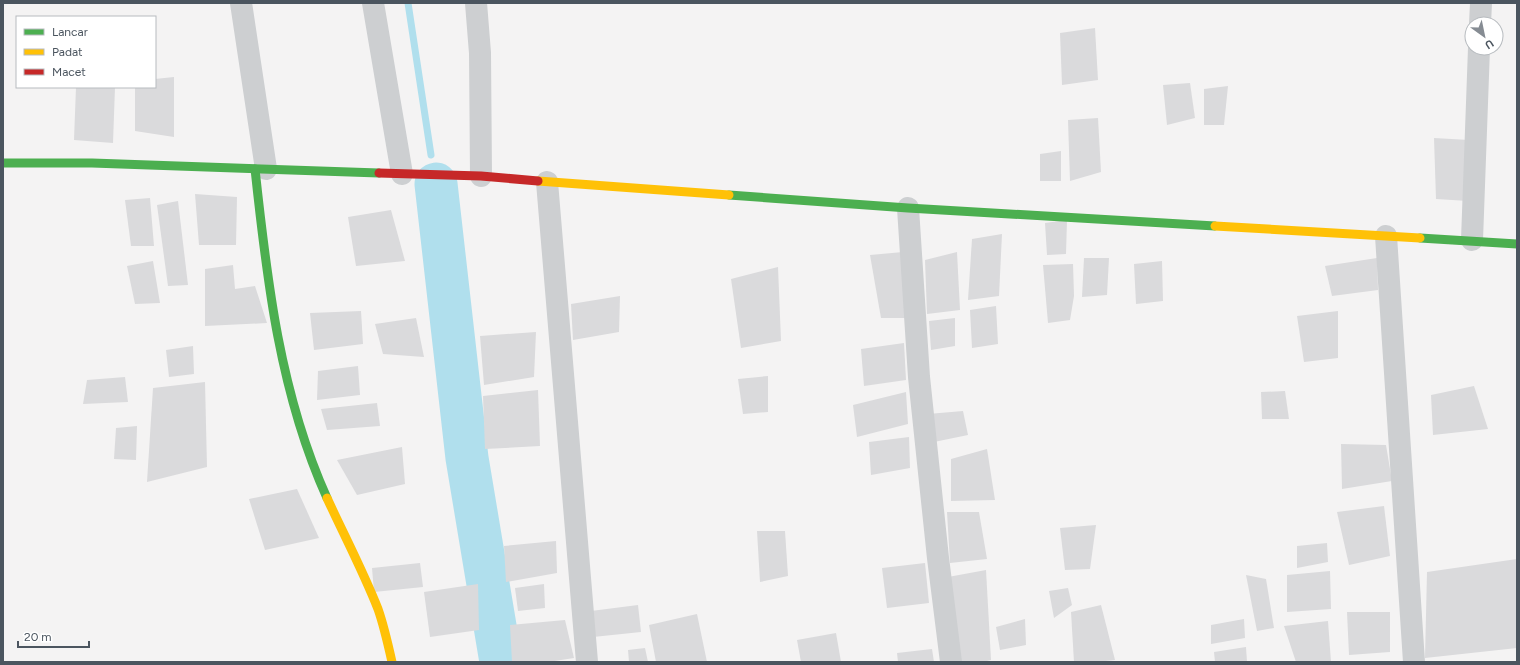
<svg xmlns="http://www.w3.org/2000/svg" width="1520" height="665" font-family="Figtree,sans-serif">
<rect width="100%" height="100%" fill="#f4f3f3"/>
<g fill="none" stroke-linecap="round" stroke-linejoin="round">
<!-- stream -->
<path stroke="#b0dfed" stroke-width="7" d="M408,3L431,155"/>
<!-- river -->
<path stroke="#b0dfed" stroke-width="43" d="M436,184L467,458L501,662"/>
</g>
<!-- building -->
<g fill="#dadadc">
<path d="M1095,28L1098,80L1062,85L1060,33Z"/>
<path d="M174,77V137L135,131V87H155V79Z"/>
<path d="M1190,83L1195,118L1167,125L1163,85Z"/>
<path d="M1228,86L1224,125H1204V89Z"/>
<path d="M76,87H115L113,143L74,140Z"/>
<path d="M1098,118L1101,172L1070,181L1068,120Z"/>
<path d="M1434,138L1469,140L1468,201L1436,199Z"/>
<path d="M1061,151V181H1040V154Z"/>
<path d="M195,194L237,197L236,245H199Z"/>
<path d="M150,198L154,246H131L125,200Z"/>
<path d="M178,201L188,285L168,286L157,205Z"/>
<path d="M391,210L405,261L356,266L348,217Z"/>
<path d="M1067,220L1066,254L1047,255L1045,223Z"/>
<path d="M1002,234L999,296L968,300L972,239Z"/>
<path d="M903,252L905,318H881L870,255Z"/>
<path d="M957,252L960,310L927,314L925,260Z"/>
<path d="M1084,258H1109L1107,295L1082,297Z"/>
<path d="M1377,258L1378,290L1332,296L1325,266Z"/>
<path d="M153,261L160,303L135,304L127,266Z"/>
<path d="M1162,261L1163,301L1136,304L1134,264Z"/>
<path d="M1073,264L1074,296L1070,320L1048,323L1043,265Z"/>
<path d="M233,265L235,289L255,286L267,323L205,326V269Z"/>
<path d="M778,267L781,341L741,348L731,279Z"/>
<path d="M620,296L619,332L573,340L571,304Z"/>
<path d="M996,306L998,344L972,348L970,310Z"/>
<path d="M361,311L363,344L314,350L310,313Z"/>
<path d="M1338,311V358L1304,362L1297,316Z"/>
<path d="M416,318L424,357L383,354L375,324Z"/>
<path d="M955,318V346L931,350L929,321Z"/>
<path d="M536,332L534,377L484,385L480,336Z"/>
<path d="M904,343L906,380L864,386L861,349Z"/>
<path d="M193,346L194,374L169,377L166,350Z"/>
<path d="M358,366L360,395L317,400L318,371Z"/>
<path d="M768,376V412L743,414L738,379Z"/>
<path d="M125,377L128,402L83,404L87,380Z"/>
<path d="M205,382L207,467L147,482L153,388Z"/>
<path d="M1474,386L1488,429L1433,435L1431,395Z"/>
<path d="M538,390L540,446L485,449L483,396Z"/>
<path d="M1285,391L1289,419H1262L1261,392Z"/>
<path d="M906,392L908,424L857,437L853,405Z"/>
<path d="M377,403L380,426L327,430L321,409Z"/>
<path d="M963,411L968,435L934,442L928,414Z"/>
<path d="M137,426L136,460L114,459L116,428Z"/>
<path d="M909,437L910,468L871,475L869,442Z"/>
<path d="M1341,444L1386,445L1392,481L1342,489Z"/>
<path d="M402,447L405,484L357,495L337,460Z"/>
<path d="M987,449L995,500L951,501V459Z"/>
<path d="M297,489L319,538L265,550L249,499Z"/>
<path d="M1384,506L1390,556L1349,565L1337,512Z"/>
<path d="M947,512H979L987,559L950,563Z"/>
<path d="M1096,525L1090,569L1065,570L1060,528Z"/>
<path d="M757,531H785L788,576L760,582Z"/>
<path d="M556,541L557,573L506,582L504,546Z"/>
<path d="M1327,543L1328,562L1297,568V546Z"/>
<path d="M1517,559V648L1425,658L1427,572Z"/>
<path d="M420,563L423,587L374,592L372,568Z"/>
<path d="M925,563L929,603L887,608L882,568Z"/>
<path d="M986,570L991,660L983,662H959L948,577Z"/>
<path d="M1330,571L1331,609L1287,612V575Z"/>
<path d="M1246,575L1266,579L1274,628L1257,631Z"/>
<path d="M478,584L479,630L430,637L424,592Z"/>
<path d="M544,584L545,608L518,611L515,588Z"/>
<path d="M1068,588L1072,605L1054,618L1049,591Z"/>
<path d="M638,605L641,632L593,637L591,611Z"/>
<path d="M1101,605L1115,660L1096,662H1074L1071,612Z"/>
<path d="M1347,612H1390V652L1349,655Z"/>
<path d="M697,614L707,662H656L649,625Z"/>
<path d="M1025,619L1026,645L1000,650L996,627Z"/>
<path d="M1244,619L1245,638L1211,644V625Z"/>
<path d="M565,620L574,658L548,662H512L510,625Z"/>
<path d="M1328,621L1331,662H1296L1284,626Z"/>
<path d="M836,633L841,662H801L797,640Z"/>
<path d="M1246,647L1247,662H1215L1214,652Z"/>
<path d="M645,648L648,662H629L628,650Z"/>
<path d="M932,649L934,662H898L897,653Z"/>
</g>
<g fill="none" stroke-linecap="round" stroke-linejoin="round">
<!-- street -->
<g stroke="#cdcfd1" stroke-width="22">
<path d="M241,3L266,169"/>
<path d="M373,3L402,174"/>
<path d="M476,3L480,53L481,176"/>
<path d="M1480,24L1481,3"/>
<path d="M547,182L587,662"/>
<path d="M908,208L919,377L938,558L951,662"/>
<path d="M1386,236L1414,662"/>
<path d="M1472,240L1479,48"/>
</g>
<!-- fast -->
<g stroke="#4caf50" stroke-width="9">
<path d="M3,163H92L379,173"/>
<path d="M255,169C267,281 280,394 327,498"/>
<path d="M729,195L908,208L1215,226"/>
<path d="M1420,238L1517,244"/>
</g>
<!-- slow -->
<g stroke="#ffc107" stroke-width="9">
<path d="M538,181L729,195"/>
<path d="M1215,226L1420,238"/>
<path d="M327,498C344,535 363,571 378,609C384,626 388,644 392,662"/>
</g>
<!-- jam -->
<path stroke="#c62828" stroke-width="9" d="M379,173L481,176L538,181"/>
</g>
<!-- border -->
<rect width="1520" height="665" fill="none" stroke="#4b555f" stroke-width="8"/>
<!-- legend -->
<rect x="16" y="16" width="140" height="72" fill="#ffffff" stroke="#b7bbbf"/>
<rect x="24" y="29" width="20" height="6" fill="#4caf50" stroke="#b7bbbf"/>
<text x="52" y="36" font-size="12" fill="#4b555f">Lancar</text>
<rect x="24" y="49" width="20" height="6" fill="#ffc107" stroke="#b7bbbf"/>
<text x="52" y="56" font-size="12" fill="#4b555f">Padat</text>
<rect x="24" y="69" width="20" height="6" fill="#c62828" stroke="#b7bbbf"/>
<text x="52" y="76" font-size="12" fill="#4b555f">Macet</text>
<!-- north arrow -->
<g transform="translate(1484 36) rotate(147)"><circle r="19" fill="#ffffff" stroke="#b7bbbf"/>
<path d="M0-3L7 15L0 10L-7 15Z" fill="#868c93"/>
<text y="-6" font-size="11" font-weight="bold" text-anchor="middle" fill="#4b555f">U</text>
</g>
<!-- scale -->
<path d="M18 641v6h71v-6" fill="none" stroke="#4b555f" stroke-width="2"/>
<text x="24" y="641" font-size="12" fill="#4b555f" stroke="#ffffff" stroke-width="3" paint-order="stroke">20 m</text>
</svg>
